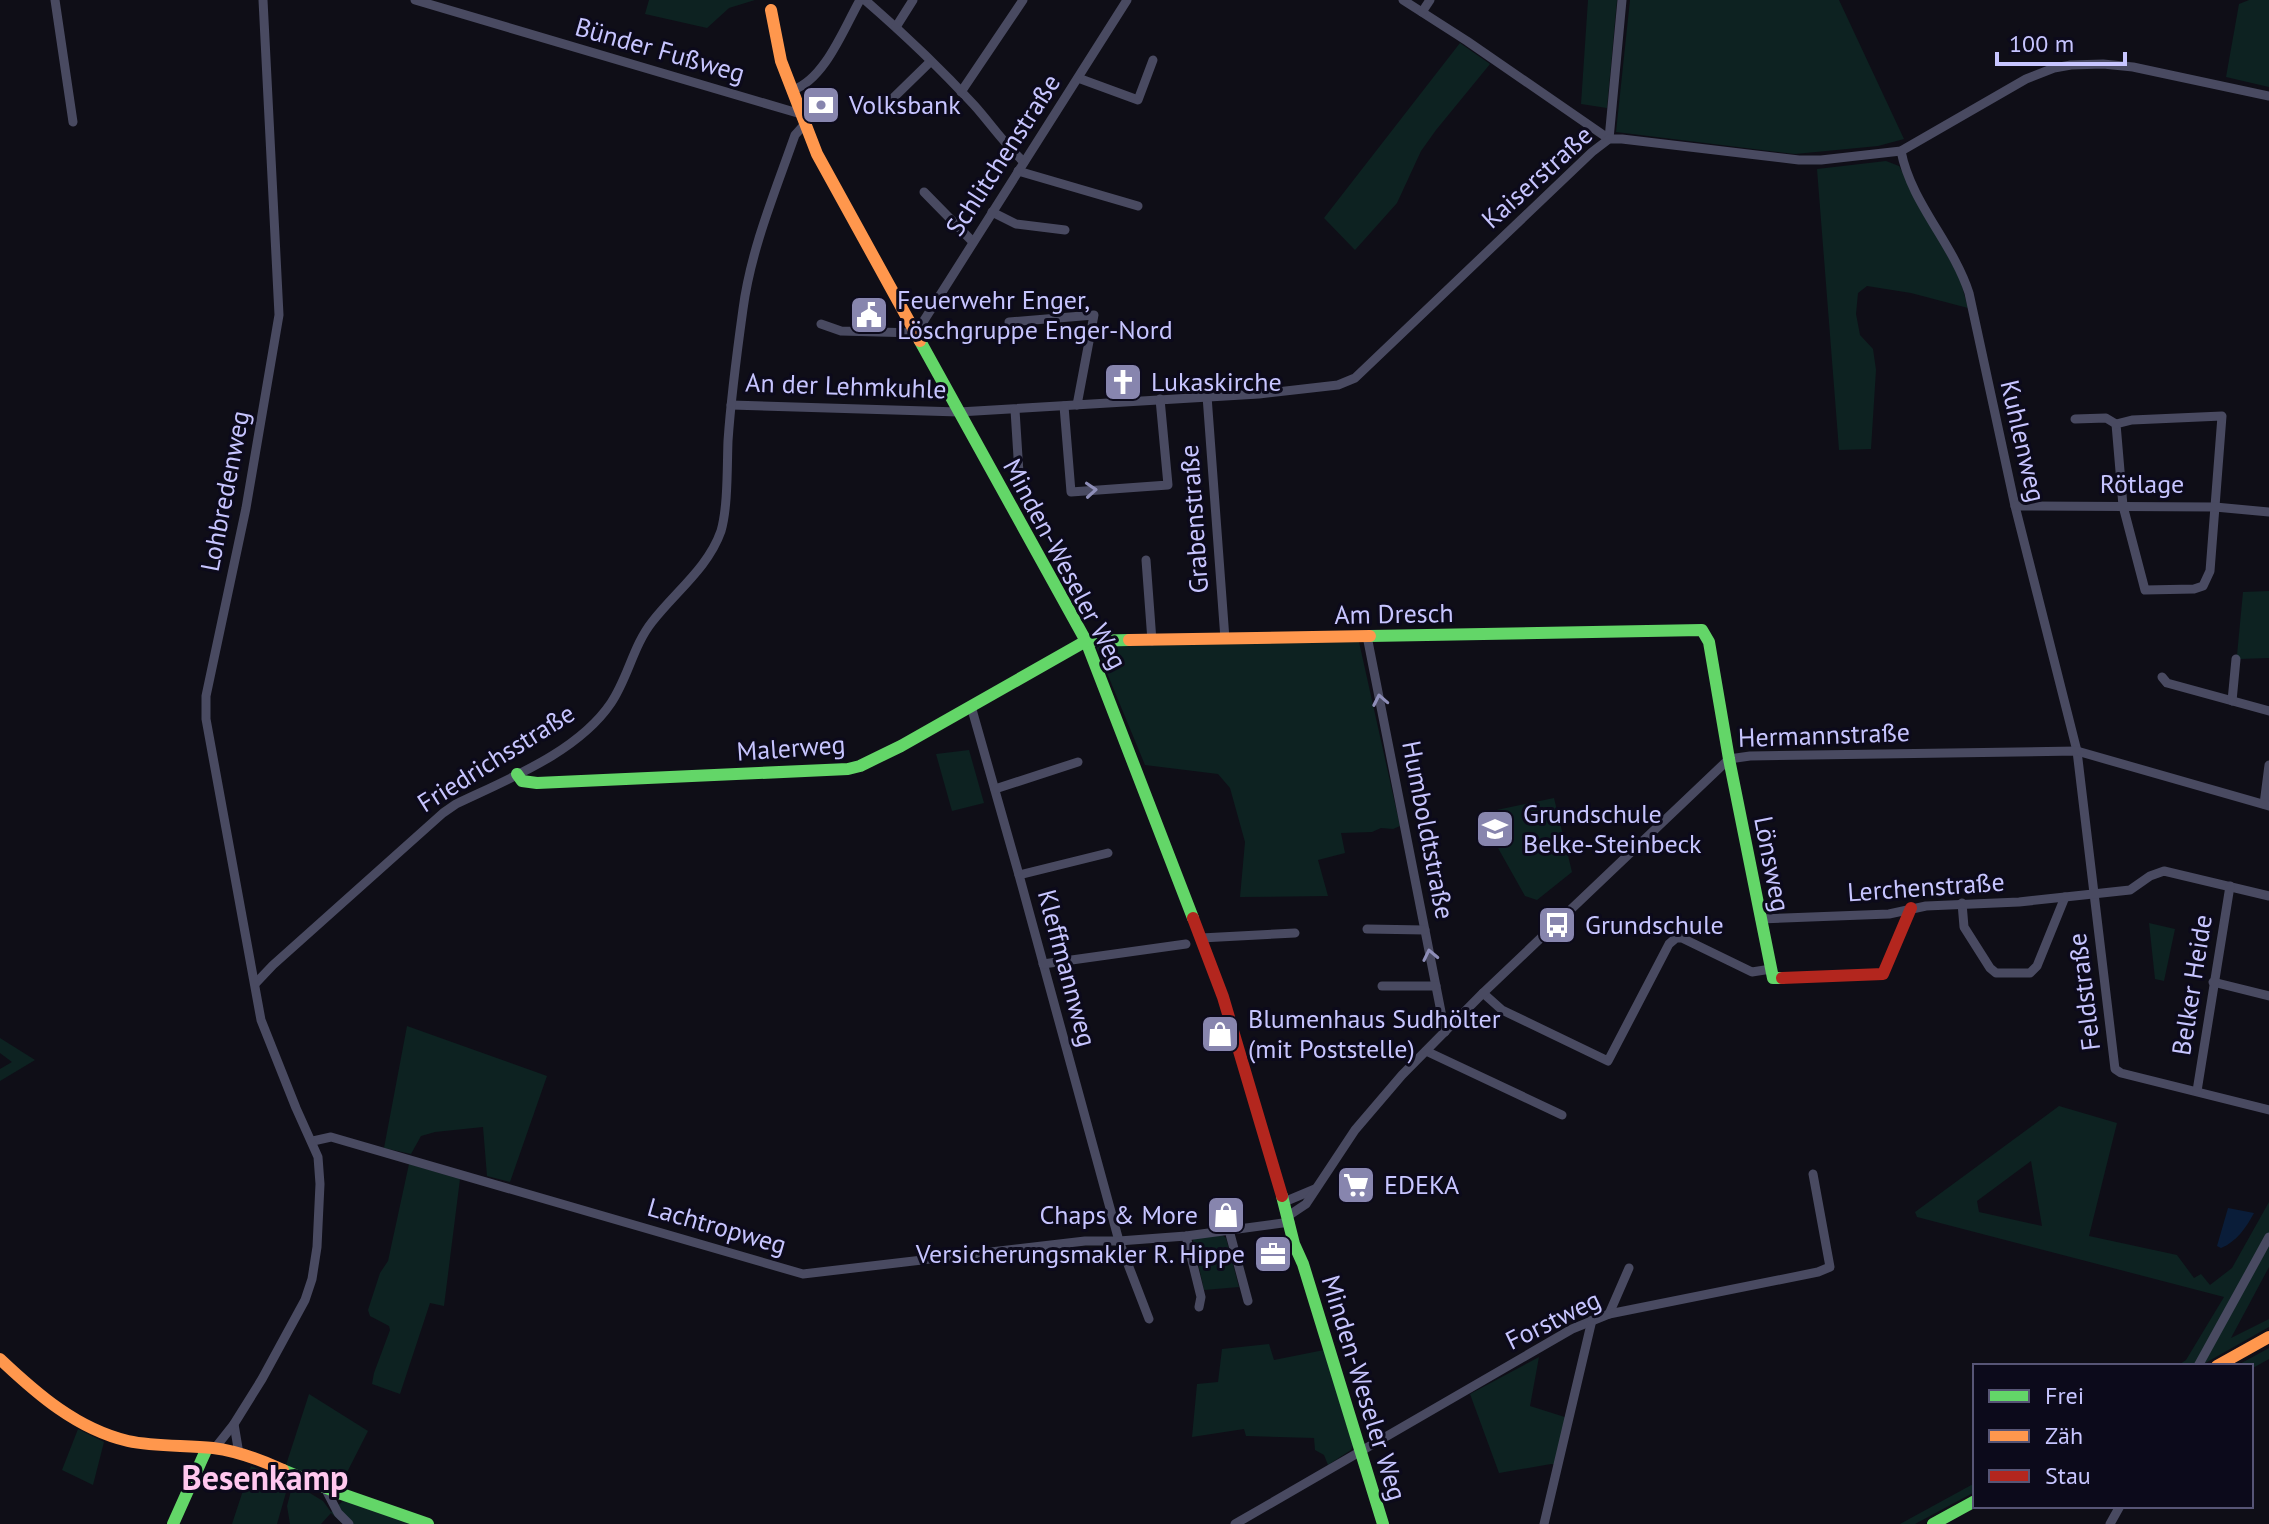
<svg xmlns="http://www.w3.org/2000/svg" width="2269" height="1524" font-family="'PT Sans',sans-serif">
<rect width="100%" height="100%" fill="#0f0e17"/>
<!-- green -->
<g fill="#0d2221" fill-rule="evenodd">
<path d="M649,0H755L729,8L707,28L645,14Z"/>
<path d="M1588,0H1617L1607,108L1581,104Z"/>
<path d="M1630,0H1839L1904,139L1878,146L1795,154L1616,132Z"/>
<path d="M2249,0H2269V87L2226,77L2239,4Z"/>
<path d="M1460,43L1490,64L1436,130L1421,151L1397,203L1355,250L1324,218Z"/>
<path d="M1886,161L1899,166L1960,279L1968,308L1911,293L1867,286L1858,293L1856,314L1860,335L1873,349L1876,370L1871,449L1839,450L1817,169Z"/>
<path d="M2269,591V658L2239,659L2237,655L2243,592Z"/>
<path d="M1359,642L1400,826L1393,829L1381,828L1372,832L1341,833L1345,853L1318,860L1328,896L1240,897L1245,842L1230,788L1218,774L1145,765L1095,644Z"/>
<path d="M969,750L984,803L952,811L936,754Z"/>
<path d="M1554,798L1572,872L1537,900L1525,896L1498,848L1492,811Z"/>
<path d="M2149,923L2175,929L2164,981L2155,979Z"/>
<path d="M407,1026L547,1076L510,1182L487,1176L483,1127L435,1132L421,1136L411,1154L384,1148Z"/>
<path d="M0,1038L35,1060L0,1081V1069L12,1062L0,1053Z"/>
<path d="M2059,1106L2117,1123L2089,1236L2177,1255L2194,1278L2201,1274L2210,1285L2232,1268L2269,1202V1267L2231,1338L2269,1319V1327L2200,1366H2177L2186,1360L2224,1297L1917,1217L1915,1212ZM2031,1161L2042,1226L1979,1212L1977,1201Z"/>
<path d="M409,1164L460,1179L444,1306L430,1303L400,1394L372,1384L374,1373L390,1330L389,1326L370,1316L368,1310L380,1273L388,1261Z"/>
<path d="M1222,1235L1226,1238L1239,1287L1204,1290L1193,1240L1195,1238Z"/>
<path d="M1269,1344L1274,1360L1324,1350L1353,1446L1351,1450L1328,1465L1324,1455L1315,1450L1314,1438L1246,1436L1244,1429L1192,1437L1197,1384L1218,1382L1222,1349Z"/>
<path d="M2269,1348V1359L2251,1369V1366H2236Z"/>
<path d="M1539,1357L1530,1406L1571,1419L1560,1465L1551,1464L1499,1473L1470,1394Z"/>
<path d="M309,1394L368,1431L339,1488L286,1465Z"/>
<path d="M78,1429L104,1442L93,1485L62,1470Z"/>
<path d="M251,1466L289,1482L277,1524H232Z"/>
<path d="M293,1483L323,1501L331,1512L344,1500L412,1524H343L331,1513L321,1524H290L287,1506Z"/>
<path d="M1975,1483V1492L1969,1495L1915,1524H1900Z"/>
</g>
<!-- water -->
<path fill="#0a1d39" d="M2228,1208L2254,1213C2246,1228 2236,1242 2221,1248L2217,1246Z"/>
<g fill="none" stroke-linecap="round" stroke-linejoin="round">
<!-- street -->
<g stroke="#494a61" stroke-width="9">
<path d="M55,0L73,122"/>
<path d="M415,0L801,114"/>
<path d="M865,0C903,33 940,68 974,105C991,124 1005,145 1024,162"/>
<path d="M1403,0L1467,41L1609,139L1622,0"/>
<path d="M1422,12L1430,0"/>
<path d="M896,27L913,0"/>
<path d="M1078,78L1138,100L1153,60"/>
<path d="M793,90C825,79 844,28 860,0"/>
<path d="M961,92L1023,0"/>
<path d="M887,104L930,62"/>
<path d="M1901,151C1911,203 1953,243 1969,293L2015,506L2077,751L2115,1069L2121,1073L2269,1110"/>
<path d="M1018,171L1138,206"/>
<path d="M924,192L973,242"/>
<path d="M992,212L1016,224L1065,230"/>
<path d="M1009,322L1094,315L1077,405"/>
<path d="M821,324L841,331L916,333L1127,0"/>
<path d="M1207,396L1225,639"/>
<path d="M731,405L959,412L1259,394L1338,385L1355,378L1592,152L1609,139H1622L1799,160H1821L1901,151L2026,79L2054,68L2071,65L2103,64L2133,67L2269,96"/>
<path d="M1064,406L1071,492L1168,485L1160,399"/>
<path d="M1015,410L1019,473"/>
<path d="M2222,416L2210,571L2203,586L2194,589L2145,590L2123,506L2116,424L2132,420Z"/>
<path d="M2075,419L2106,418L2116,424"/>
<path d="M2015,506L2215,507L2269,512"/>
<path d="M1146,560L1152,641"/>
<path d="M1367,636L1445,1032"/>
<path d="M2162,677L2167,683L2269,711"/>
<path d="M2232,701L2236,659"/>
<path d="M971,706L1019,875L1119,1241L1149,1319"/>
<path d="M995,789L1078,762"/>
<path d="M2264,804L2269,765"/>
<path d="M1019,875L1108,853"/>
<path d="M1962,903L1964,927L1990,968L1996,973H2030L2037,966L2065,897"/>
<path d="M1760,919L1889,914L1926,906L2019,902L2065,897L2130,890L2150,876L2164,871L2269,896"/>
<path d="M1367,929L1425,930"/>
<path d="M1201,938L1295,933"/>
<path d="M1043,964L1186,944"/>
<path d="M2213,982L2269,996"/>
<path d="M255,984L273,965L443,813L456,804C508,779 578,752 611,703C628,678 633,646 652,622C675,592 708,568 721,531C728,507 727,467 728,441C731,397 737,352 743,309C751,249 775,192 795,135L804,125"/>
<path d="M1382,986H1436"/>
<path d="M1483,993L1502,1010L1608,1061L1669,944L1676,938H1682L1752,972L1771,969"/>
<path d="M1426,1051L1562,1115"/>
<path d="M2197,1091L2230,886"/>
<path d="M313,1141L331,1137L803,1274L1085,1241H1119L1186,1236L1290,1222"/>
<path d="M1284,1202L1315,1189"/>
<path d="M1288,1216L1306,1204L1355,1130L1402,1075L1483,993L1729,759L1750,756L2077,751L2269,806"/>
<path d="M1229,1230L1248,1301"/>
<path d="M1186,1236L1201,1297L1199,1307"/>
<path d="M1609,1314L1629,1268"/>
<path d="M2198,1366L2269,1237"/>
<path d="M234,1424L239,1454"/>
<path d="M215,1448L234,1424L262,1379L305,1300L312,1279L317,1247L320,1184L318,1157L296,1108L261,1020L206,719V696L246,508L279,315L263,0"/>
<path d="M325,1488L338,1513L349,1524"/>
<path d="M1235,1524L1572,1329L1609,1314L1818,1272L1830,1267L1813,1174"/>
<path d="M1544,1524L1592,1320"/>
<path d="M2110,1524L2120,1506"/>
</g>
<!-- fast -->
<g stroke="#63d668" stroke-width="12">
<path d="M920,341L1086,641L1193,918"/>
<path d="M1370,636L1702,630L1709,642L1729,759L1773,978H1782"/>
<path d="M517,774L522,781L537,783L848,769L860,766L901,746L1086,641L1129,640"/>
<path d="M1282,1196L1294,1244L1303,1264L1383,1524"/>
<path d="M283,1470L336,1492L428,1524"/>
<path d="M173,1524L207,1448"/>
<path d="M1933,1524L1975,1501"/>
</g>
<!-- slow -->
<g stroke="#ff974d" stroke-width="12">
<path d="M771,10L781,61L817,154L920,341"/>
<path d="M1129,640L1370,636"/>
<path d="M0,1359C37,1394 77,1429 128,1441C156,1447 185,1445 213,1448C238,1451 261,1460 283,1470"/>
<path d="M2217,1366L2269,1337"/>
</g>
<!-- jam -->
<g stroke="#b3261e" stroke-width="12">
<path d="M1193,918L1223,997L1282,1196"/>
<path d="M1782,978L1883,974L1911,908"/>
</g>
</g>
<!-- one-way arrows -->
<defs><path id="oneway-chevron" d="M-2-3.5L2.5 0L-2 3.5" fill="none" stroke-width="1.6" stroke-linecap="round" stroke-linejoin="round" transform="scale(2)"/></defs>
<g stroke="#8e8eb8">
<use href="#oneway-chevron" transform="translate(1091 490) rotate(-4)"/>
<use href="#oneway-chevron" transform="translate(1380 700) rotate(-101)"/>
<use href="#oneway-chevron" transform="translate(1430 955) rotate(-102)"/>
</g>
<!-- icons -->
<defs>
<symbol id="bank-square" viewBox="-11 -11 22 22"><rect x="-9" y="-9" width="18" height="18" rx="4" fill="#8785ae" stroke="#0c0a1b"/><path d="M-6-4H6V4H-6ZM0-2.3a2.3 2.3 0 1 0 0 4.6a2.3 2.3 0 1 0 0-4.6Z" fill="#fff"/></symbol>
<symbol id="civic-square" viewBox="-11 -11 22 22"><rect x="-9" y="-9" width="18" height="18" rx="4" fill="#8785ae" stroke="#0c0a1b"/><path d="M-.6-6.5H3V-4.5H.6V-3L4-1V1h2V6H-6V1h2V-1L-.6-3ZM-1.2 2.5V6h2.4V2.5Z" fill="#fff"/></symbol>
<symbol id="church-square" viewBox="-11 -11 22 22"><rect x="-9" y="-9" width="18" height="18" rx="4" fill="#8785ae" stroke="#0c0a1b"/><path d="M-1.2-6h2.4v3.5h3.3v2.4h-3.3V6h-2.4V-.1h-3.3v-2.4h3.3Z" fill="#fff"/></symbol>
<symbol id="school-square" viewBox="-11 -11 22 22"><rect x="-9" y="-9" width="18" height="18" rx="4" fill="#8785ae" stroke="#0c0a1b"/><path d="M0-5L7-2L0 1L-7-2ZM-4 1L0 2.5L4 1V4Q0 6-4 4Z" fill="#fff"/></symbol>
<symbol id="bus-square" viewBox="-11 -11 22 22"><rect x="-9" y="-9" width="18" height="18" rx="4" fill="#8785ae" stroke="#0c0a1b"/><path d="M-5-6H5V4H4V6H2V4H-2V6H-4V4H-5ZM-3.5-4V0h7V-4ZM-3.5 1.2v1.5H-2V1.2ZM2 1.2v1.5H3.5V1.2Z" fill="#fff"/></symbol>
<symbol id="shop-square" viewBox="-11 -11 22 22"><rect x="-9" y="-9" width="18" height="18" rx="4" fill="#8785ae" stroke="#0c0a1b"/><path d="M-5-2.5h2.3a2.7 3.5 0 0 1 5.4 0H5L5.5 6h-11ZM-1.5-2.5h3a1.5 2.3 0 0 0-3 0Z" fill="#fff"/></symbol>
<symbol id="supermarket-square" viewBox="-11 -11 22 22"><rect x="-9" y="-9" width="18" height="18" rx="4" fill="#8785ae" stroke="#0c0a1b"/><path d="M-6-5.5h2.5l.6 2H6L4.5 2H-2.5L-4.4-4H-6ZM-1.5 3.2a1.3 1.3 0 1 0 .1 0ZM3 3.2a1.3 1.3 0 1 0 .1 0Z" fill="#fff"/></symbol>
<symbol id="office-square" viewBox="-11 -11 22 22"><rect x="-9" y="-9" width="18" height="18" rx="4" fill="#8785ae" stroke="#0c0a1b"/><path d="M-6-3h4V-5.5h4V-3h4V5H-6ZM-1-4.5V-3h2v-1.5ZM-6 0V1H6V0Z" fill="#fff"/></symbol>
</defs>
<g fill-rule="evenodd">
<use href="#bank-square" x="799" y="83" width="44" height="44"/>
<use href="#civic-square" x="847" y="293" width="44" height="44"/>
<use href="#church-square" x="1101" y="360" width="44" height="44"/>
<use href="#school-square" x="1473" y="807" width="44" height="44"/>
<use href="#bus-square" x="1535" y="903" width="44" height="44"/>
<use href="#shop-square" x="1198" y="1012" width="44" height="44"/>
<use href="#supermarket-square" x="1334" y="1163" width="44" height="44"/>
<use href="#shop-square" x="1204" y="1193" width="44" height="44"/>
<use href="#office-square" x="1251" y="1232" width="44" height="44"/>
</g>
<g text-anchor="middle" stroke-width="6" stroke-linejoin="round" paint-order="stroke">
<!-- street labels -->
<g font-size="26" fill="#c7c5ff" stroke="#0c0a1b">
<text transform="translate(660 50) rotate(16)" y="9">Bünder Fußweg</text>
<text transform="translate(1003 155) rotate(-57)" y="9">Schlitchenstraße</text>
<text transform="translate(1537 177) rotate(-42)" y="9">Kaiserstraße</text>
<text transform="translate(846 386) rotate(2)" y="9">An der Lehmkuhle</text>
<text transform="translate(2023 441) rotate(77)" y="9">Kuhlenweg</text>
<text x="2142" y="493">Rötlage</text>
<text transform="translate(225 491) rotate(-79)" y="9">Lohbredenweg</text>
<text transform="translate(1194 519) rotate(-94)" y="9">Grabenstraße</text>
<text transform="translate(1065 564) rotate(62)" y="9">Minden-Weseler Weg</text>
<text transform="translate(1394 614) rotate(-1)" y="9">Am Dresch</text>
<text transform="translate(1824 735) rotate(-2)" y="9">Hermannstraße</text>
<text transform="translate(791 748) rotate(-4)" y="9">Malerweg</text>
<text transform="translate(496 758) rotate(-32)" y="9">Friedrichsstraße</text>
<text transform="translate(1428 830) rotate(79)" y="9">Humboldtstraße</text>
<text transform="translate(1772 864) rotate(79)" y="9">Lönsweg</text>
<text transform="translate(1926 887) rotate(-4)" y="9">Lerchenstraße</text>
<text transform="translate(1067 968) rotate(75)" y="9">Kleffmannweg</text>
<text transform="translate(2192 985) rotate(-81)" y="9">Belker Heide</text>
<text transform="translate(2084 992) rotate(-97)" y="9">Feldstraße</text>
<text transform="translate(717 1226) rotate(16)" y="9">Lachtropweg</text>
<text transform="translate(1553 1320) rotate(-26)" y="9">Forstweg</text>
<text transform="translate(1364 1388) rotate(73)" y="9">Minden-Weseler Weg</text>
</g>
<!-- poi labels -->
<g font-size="26" fill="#c7c5ff" stroke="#0c0a1b" text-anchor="start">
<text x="849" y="114">Volksbank</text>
<text x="897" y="309">Feuerwehr Enger,<tspan x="897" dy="30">Löschgruppe Enger-Nord</tspan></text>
<text x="1151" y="391">Lukaskirche</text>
<text x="1523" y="823">Grundschule<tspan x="1523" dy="30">Belke-Steinbeck</tspan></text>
<text x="1585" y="934">Grundschule</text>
<text x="1248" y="1028">Blumenhaus Sudhölter<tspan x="1248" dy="30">(mit Poststelle)</tspan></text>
<text x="1384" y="1194">EDEKA</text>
<text x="1198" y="1224" text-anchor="end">Chaps &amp; More</text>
<text x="1245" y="1263" text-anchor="end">Versicherungsmakler R. Hippe</text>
</g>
<!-- district labels -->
<g font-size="34" font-weight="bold" fill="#ffc7ef" stroke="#0c0a1b">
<text x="265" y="1490">Besenkamp</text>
</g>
</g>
<!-- legend -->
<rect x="1973" y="1364" width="280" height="144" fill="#0c0a1b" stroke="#575576" stroke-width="2"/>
<rect x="1989" y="1390" width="40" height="12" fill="#63d668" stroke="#575576" stroke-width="2"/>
<text x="2045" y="1404" font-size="24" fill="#c7c5ff">Frei</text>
<rect x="1989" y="1430" width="40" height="12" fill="#ff974d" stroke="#575576" stroke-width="2"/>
<text x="2045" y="1444" font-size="24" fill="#c7c5ff">Zäh</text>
<rect x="1989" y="1470" width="40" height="12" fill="#b3261e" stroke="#575576" stroke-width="2"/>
<text x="2045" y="1484" font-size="24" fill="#c7c5ff">Stau</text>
<!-- scale -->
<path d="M1997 52v12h128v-12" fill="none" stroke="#c7c5ff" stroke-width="4"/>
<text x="2009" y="52" font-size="24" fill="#c7c5ff" stroke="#0c0a1b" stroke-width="6" paint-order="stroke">100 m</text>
</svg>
